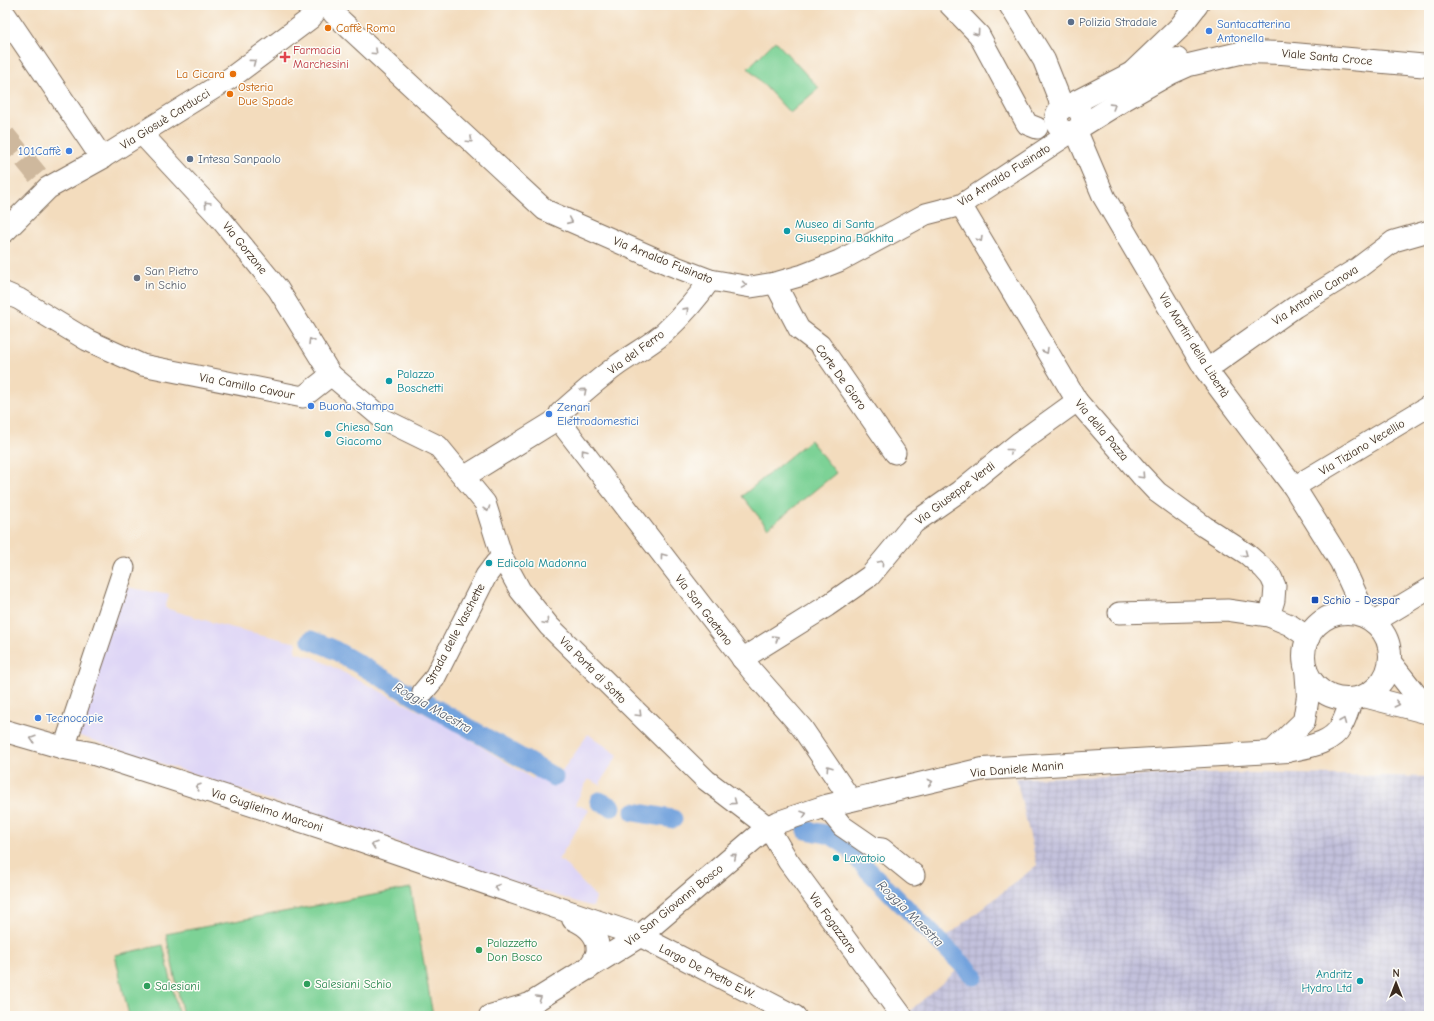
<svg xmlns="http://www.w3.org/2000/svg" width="1434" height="1021" font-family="'Comic Neue',sans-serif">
<defs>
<pattern id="industrial-grid" width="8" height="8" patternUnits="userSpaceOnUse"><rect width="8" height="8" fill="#c3c1dc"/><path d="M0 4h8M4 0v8" fill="none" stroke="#a8a6bc"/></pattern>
</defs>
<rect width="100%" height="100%" fill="#fdfcf7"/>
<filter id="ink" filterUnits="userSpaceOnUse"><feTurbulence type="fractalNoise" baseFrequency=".025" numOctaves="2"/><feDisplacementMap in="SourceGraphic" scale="8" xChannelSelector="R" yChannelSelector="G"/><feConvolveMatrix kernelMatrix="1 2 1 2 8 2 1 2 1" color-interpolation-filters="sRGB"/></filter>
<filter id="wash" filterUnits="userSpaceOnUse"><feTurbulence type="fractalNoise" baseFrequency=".012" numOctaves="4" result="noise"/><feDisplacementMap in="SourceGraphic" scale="16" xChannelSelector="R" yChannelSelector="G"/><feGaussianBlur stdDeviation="0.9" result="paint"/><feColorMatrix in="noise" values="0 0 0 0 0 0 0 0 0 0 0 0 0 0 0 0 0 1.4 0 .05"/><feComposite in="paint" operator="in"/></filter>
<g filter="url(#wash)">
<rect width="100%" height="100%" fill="#f3dcbd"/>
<!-- built -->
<path fill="#ded5f6" d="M116,585L169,595L165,608L221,625L297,643L295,652L315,658L445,724L533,779L535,775L551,785L573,756L588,734L618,755L601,781V785L588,779L575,804L589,810L558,860L562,861L596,897L593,907L523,885L518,883L68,732Z"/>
<!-- industrial -->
<path fill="url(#industrial-grid)" d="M1248,773L1429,777V1016H904L963,965L940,942L1037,865L1016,778Z"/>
<!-- pitch -->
<g fill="#7dd296" stroke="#5c7e5a">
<path d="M775,41L819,88L790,113L748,68Z"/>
<path d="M810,440L836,473L768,528L742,496Z"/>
<path d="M411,888L433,1016H183L166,934Z"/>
<path d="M163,945L179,1016H129L115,955Z"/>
</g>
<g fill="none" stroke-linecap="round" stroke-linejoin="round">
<!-- canal -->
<g stroke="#73a3dd" stroke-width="19">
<path d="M311,640L331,648L554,777"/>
<path d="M599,801L612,807"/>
<path d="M634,812L673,819"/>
<path d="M806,830L831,835L846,845L861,863L974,976"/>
</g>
</g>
</g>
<g filter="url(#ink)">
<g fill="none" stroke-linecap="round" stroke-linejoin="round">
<!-- street-tunnel -->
<path stroke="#ceb89d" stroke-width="21" stroke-dasharray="21 10" stroke-linecap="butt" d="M5,135L48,188"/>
<defs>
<g id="street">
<path d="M327,5L334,14L545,210L668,264L710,280L751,287L775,283L803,275L839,261L926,214L961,205L1070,133"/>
<path d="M950,5L979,35L1027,124L1037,128"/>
<path d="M142,134L219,217L278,289L331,375"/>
<path d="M102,158L232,77L311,18L320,5"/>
<path d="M961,205L1077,401L1141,475L1157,492L1205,527L1247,554L1264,569L1271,577L1275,586L1274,600L1269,616"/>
<path d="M775,283L799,329L820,345L895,453"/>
<path d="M5,293L19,299L87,340L142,365L303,397L331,375L383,419L438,446L485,503L502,557L520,590L549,626L706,780L768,827L788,861L902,1016"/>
<path d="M1206,370L1295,307L1358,268L1394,241L1429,231"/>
<path d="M558,419L752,671L802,728L851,800"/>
<path d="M558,419L560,413C579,396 598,379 619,364C633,354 650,345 664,333C681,317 697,299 710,280"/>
<path d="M464,477L558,419"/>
<path d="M1294,487L1429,406"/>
<path d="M1119,613L1227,610L1269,616L1290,625L1309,638"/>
<path d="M1374,622L1429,589"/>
<path d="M742,659L827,606L870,576L914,523L960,491L1020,442L1077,401"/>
<path d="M423,692L434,679L486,576L495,564L502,557"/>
<path d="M64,748L124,568"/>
<path d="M826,806L842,826L874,848L882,849L914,875"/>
<path d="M640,936L795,1016"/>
</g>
<g id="secondary">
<path d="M5,15L102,158L48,188L5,231"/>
<path d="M1134,71L1179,28L1197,5"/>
<path d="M1068,106L1132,73L1177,59"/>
<path d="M1080,127L1125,99L1171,73L1189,65L1244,52L1282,53L1429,66"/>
<path d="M5,731L64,748L91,753L345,835L640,936"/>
<path d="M1273,751L1304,721L1308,696L1306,668"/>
<path d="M573,919C588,925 603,939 596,957C594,960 591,964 589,968"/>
<path d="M490,1016L530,1004L640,936L768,827L776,823L826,806L983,769L1288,751C1306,747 1332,744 1341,726C1346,718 1348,708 1352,699"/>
</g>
<g id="primary">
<path d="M1010,5L1044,60L1063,108"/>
<circle cx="1069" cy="119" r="13"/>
<path d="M1076,131L1104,197L1206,370L1294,487L1341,562L1366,617"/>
<circle cx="1347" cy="656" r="43"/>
<path d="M1390,662L1416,695L1429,706"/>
<path d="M1364,696L1429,713"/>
</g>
</defs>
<!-- street casing -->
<use href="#street" stroke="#7b6856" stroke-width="23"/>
<!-- secondary casing -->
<use href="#secondary" stroke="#7b6856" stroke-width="24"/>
<!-- primary casing -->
<use href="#primary" stroke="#7b6856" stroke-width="24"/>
<!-- street -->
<use href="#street" stroke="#fff" stroke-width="21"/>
<!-- secondary -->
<use href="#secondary" stroke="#fff" stroke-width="22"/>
<!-- primary -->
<use href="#primary" stroke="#fff" stroke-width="22"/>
</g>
<!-- one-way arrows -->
<defs><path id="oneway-chevron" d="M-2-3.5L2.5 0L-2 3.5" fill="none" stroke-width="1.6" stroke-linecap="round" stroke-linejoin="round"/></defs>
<g stroke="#a79f9a">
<use href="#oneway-chevron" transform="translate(977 33) rotate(55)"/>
<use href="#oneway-chevron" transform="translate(375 52) rotate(43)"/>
<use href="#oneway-chevron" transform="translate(253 62) rotate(-37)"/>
<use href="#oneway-chevron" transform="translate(1113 106) rotate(-32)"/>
<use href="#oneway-chevron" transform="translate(470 140) rotate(43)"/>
<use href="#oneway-chevron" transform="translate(207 204) rotate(-133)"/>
<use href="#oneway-chevron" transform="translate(570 221) rotate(24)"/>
<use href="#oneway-chevron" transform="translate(980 239) rotate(60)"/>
<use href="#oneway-chevron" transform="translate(744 285) rotate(9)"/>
<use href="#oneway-chevron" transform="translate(686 310) rotate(-48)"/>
<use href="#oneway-chevron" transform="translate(311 341) rotate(-121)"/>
<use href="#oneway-chevron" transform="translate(1046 351) rotate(59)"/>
<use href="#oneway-chevron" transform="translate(584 391) rotate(-41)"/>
<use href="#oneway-chevron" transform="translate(1010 451) rotate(-39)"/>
<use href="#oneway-chevron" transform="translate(584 452) rotate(-128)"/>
<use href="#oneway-chevron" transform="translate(1142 476) rotate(47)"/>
<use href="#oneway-chevron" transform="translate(487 509) rotate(71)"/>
<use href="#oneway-chevron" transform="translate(1245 554) rotate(36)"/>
<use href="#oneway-chevron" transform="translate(663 556) rotate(-127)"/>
<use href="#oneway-chevron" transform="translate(881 563) rotate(-50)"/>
<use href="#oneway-chevron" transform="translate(546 622) rotate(50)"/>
<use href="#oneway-chevron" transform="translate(776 638) rotate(-32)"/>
<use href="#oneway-chevron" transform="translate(1397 704) rotate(13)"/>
<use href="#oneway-chevron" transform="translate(639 714) rotate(45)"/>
<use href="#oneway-chevron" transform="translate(1343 721) rotate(-68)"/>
<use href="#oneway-chevron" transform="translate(33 739) rotate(-163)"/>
<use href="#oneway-chevron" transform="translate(829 768) rotate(-124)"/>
<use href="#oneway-chevron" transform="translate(930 782) rotate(-13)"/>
<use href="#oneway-chevron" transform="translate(198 787) rotate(-162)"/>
<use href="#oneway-chevron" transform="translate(734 802) rotate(37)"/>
<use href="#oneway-chevron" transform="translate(804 814) rotate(-18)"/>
<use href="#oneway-chevron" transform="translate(374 845) rotate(-161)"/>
<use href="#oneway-chevron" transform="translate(734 856) rotate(-40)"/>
<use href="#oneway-chevron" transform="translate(497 887) rotate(-161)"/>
<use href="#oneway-chevron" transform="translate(539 998) rotate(-31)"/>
</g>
</g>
<!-- markers -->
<g fill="#5c6f8a" stroke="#fdfcf7" stroke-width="1.5">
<circle cx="1071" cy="22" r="4"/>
<circle cx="190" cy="159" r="4"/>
</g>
<g fill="#e8710a" stroke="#fdfcf7" stroke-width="1.5">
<circle cx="328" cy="28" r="4"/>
<circle cx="233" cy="74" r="4"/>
<circle cx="230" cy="94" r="4"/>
</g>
<g fill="#3f7fe0" stroke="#fdfcf7" stroke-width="1.5">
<circle cx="1209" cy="31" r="4"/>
<circle cx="69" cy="151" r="4"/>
<circle cx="311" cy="406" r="4"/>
<circle cx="549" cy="414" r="4"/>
<circle cx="38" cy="718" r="4"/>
</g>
<path fill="#e0444e" stroke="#fdfcf7" stroke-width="1.5" d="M283 51h4v4h4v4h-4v4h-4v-4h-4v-4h4z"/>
<g fill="#0f9aa8" stroke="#fdfcf7" stroke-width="1.5">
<circle cx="787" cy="231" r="4"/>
<circle cx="389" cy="381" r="4"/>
<circle cx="328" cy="434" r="4"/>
<circle cx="489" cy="563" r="4"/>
<circle cx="836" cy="858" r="4"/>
<circle cx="1360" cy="981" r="4"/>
</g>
<circle fill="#6b7280" stroke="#fdfcf7" stroke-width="1.5" cx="137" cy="278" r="4"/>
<rect fill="#1a4fb4" stroke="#fdfcf7" stroke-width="1.5" x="1311" y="596" width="8" height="8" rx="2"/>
<g fill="#2e9e5b" stroke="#fdfcf7" stroke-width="1.5">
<circle cx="479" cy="950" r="4"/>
<circle cx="307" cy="984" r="4"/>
<circle cx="147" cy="986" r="4"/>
</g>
<g text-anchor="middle" stroke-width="3" stroke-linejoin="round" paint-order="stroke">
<!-- service labels -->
<g font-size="12" fill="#4e5e75" stroke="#fdfcf7" text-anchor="start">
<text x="1079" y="26">Polizia Stradale</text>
<text x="198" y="163">Intesa Sanpaolo</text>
</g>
<!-- shop labels -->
<g font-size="12" fill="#366cbe" stroke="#fdfcf7" text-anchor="start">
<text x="1217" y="28">Santacatterina<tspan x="1217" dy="14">Antonella</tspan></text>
<text x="61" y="155" text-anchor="end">101Caffè</text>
<text x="319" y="410">Buona Stampa</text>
<text x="557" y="411">Zenari<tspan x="557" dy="14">Elettrodomestici</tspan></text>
<text x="46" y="722">Tecnocopie</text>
</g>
<!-- food labels -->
<g font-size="12" fill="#c56008" stroke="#fdfcf7" text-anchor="start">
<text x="336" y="32">Caffè Roma</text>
<text x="225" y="78" text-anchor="end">La Cicara</text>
<text x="238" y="91">Osteria<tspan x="238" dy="14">Due Spade</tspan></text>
</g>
<!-- health labels -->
<g font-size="12" fill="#be3a42" stroke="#fdfcf7" text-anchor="start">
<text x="293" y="54">Farmacia<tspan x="293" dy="14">Marchesini</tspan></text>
</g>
<!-- street labels -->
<g font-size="12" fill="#3b2a1e" stroke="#fdfcf7">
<text transform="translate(1327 57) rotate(5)" y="4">Viale Santa Croce</text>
<text transform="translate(165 119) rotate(-32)" y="4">Via Giosuè Carducci</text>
<text transform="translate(1004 175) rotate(-32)" y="4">Via Arnaldo Fusinato</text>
<text transform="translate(245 248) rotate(51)" y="4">Via Gorzone</text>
<text transform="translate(663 260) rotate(22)" y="4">Via Arnaldo Fusinato</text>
<text transform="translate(1315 295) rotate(-33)" y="4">Via Antonio Canova</text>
<text transform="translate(1194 345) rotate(58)" y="4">Via Martiri della Libertà</text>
<text transform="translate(636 352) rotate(-36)" y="4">Via del Ferro</text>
<text transform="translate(841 377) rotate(54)" y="4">Corte De Gioro</text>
<text transform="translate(247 386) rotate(11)" y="4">Via Camillo Cavour</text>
<text transform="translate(1102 430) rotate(50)" y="4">Via della Pozza</text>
<text transform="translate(1362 447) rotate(-31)" y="4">Via Tiziano Vecellio</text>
<text transform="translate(955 493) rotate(-37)" y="4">Via Giuseppe Verdi</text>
<text transform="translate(704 610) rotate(52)" y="4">Via San Gaetano</text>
<text transform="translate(455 634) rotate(-62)" y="4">Strada delle Vaschette</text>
<text transform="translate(593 670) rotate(45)" y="4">Via Porta di Sotto</text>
<text transform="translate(1017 769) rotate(-5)" y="4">Via Daniele Manin</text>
<text transform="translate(267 810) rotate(18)" y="4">Via Guglielmo Marconi</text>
<text transform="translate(674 905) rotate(-39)" y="4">Via San Giovanni Bosco</text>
<text transform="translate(833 923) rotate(54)" y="4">Via Fogazzaro</text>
<text transform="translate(707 971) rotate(27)" y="4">Largo De Pretto E.W.</text>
</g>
<!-- culture labels -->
<g font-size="12" fill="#0d838f" stroke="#fdfcf7" text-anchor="start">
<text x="795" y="228">Museo di Santa<tspan x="795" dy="14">Giuseppina Bakhita</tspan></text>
<text x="397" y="378">Palazzo<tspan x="397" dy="14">Boschetti</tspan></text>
<text x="336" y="431">Chiesa San<tspan x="336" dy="14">Giacomo</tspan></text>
<text x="497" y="567">Edicola Madonna</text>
<text x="844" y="862">Lavatoio</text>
<text x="1352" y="978" text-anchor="end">Andritz<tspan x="1352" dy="14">Hydro Ltd</tspan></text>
</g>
<!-- worship labels -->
<g font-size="12" fill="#5b616d" stroke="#fdfcf7" text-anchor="start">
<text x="145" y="275">San Pietro<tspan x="145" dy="14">in Schio</tspan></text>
</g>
<!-- transit labels -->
<g font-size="12" fill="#164399" stroke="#fdfcf7" text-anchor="start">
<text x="1323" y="604">Schio - Despar</text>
</g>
<!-- leisure labels -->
<g font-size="12" fill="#27864d" stroke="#fdfcf7" text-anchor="start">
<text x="487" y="947">Palazzetto<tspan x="487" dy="14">Don Bosco</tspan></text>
<text x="315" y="988">Salesiani Schio</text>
<text x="155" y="990">Salesiani</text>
</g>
<!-- water labels -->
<g font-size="13" font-style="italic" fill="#515a6a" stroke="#fdfcf7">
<text transform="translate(433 707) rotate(30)" y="5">Roggia Maestra</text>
<text transform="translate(911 913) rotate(45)" y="5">Roggia Maestra</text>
</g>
</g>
<!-- margin -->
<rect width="1434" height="1021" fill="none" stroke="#fdfcf7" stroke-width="20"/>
<!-- north arrow -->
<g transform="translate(1396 983)" stroke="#fdfcf7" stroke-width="3" paint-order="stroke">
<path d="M0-3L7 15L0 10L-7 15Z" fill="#3b2a1e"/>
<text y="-6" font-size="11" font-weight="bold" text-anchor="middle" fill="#3b2a1e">N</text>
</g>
</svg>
